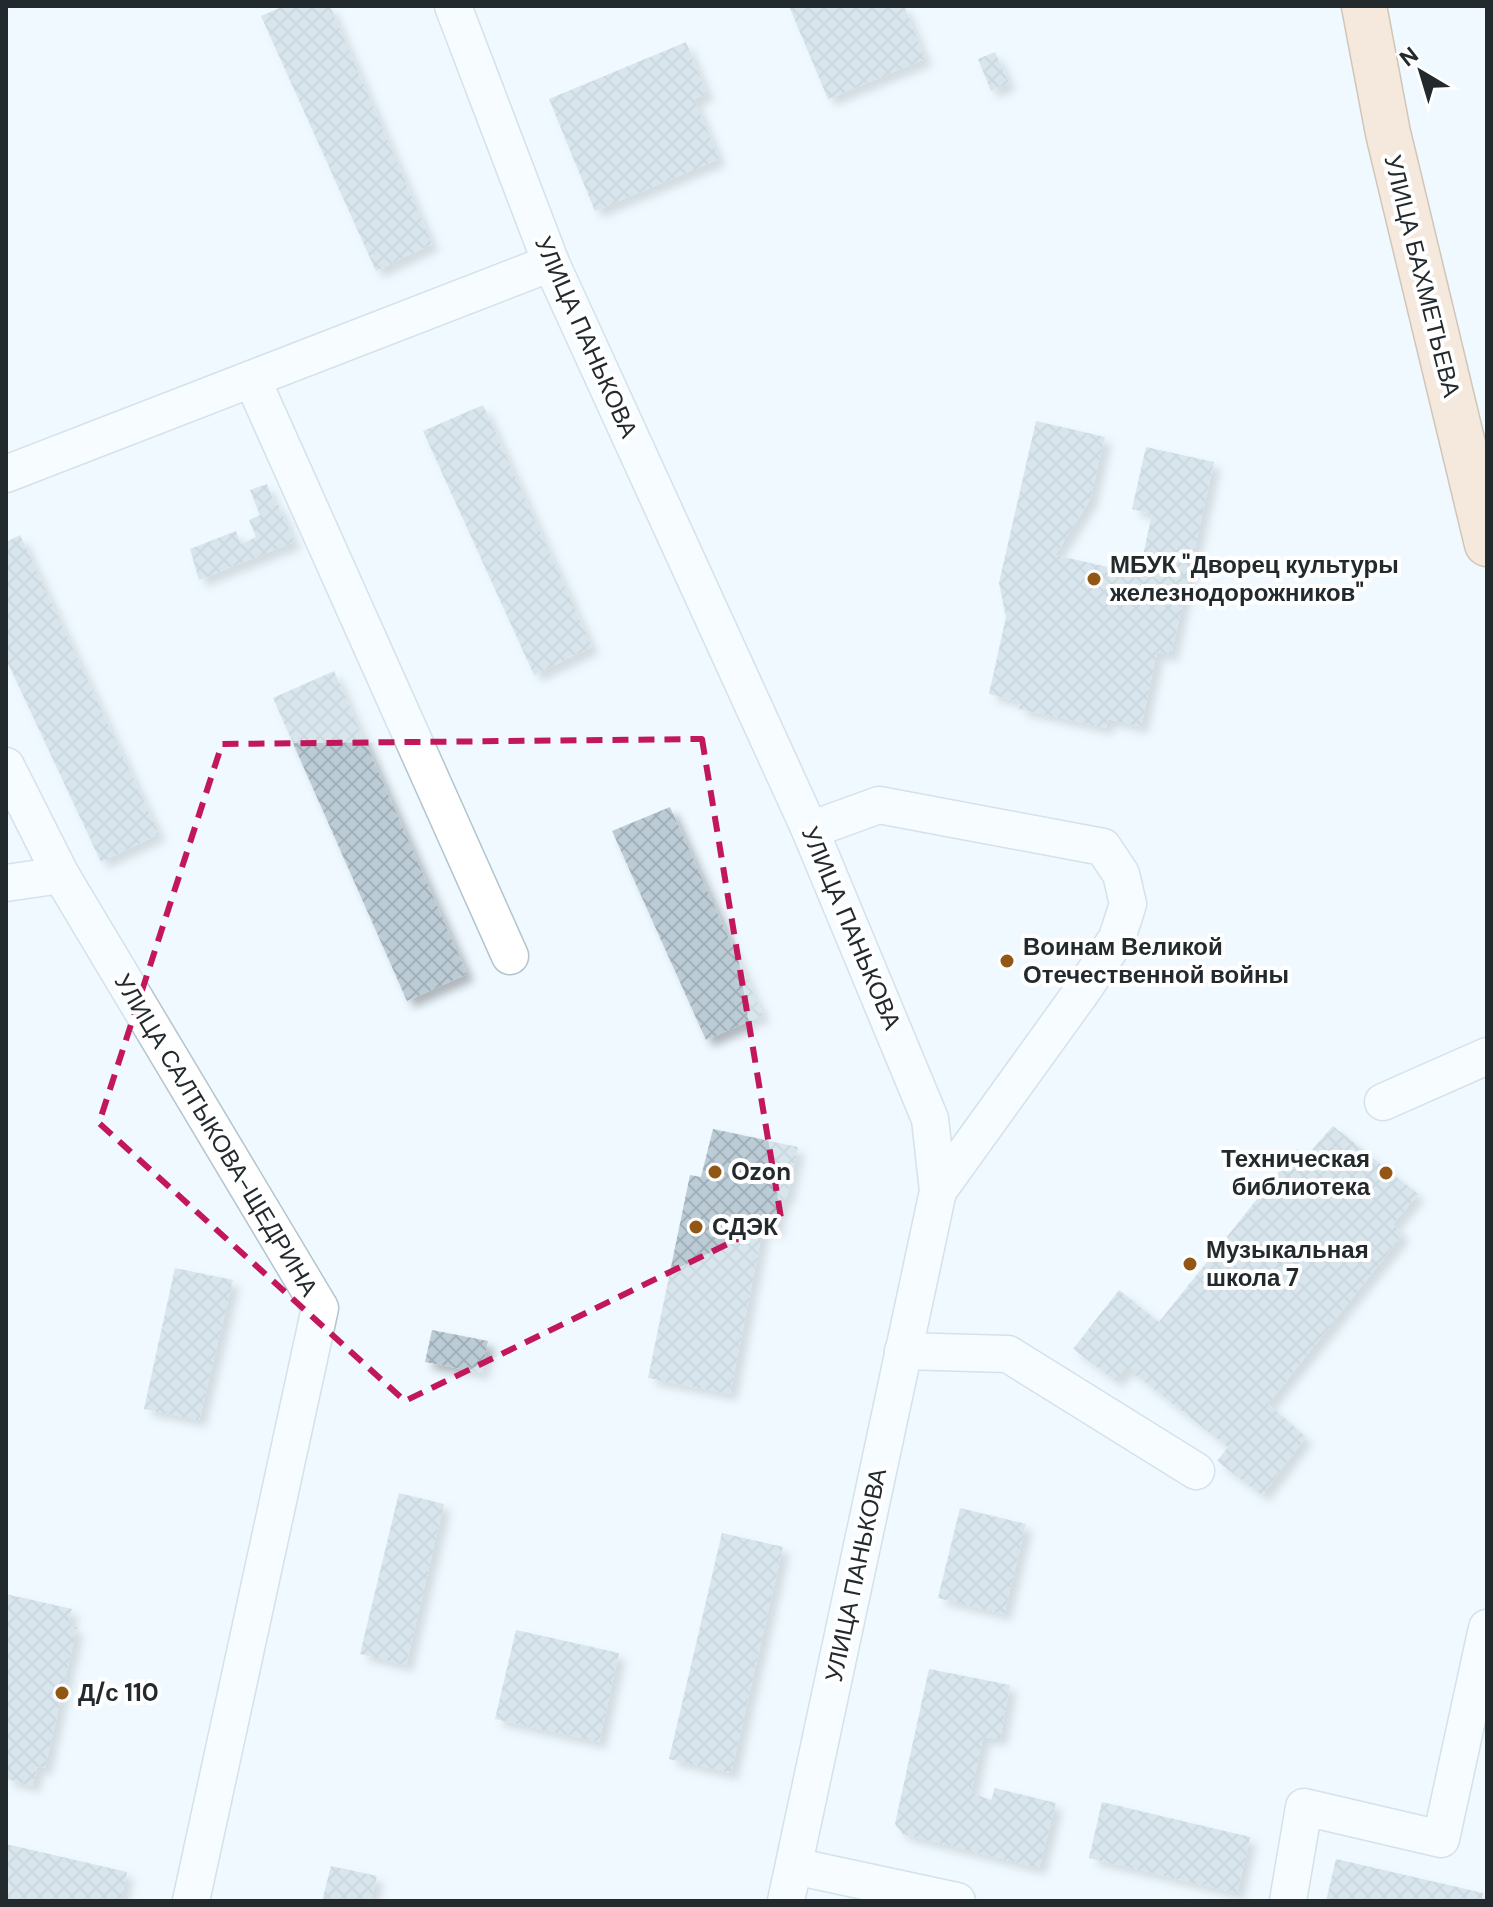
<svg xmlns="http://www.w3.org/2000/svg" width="1493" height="1907" font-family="'DM Sans',sans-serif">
<defs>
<pattern id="building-cross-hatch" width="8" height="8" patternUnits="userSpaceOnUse" patternTransform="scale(2)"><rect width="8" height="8" fill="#bcccd6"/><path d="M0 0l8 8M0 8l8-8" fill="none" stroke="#a1afb8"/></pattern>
<filter id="shadow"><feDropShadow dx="7" dy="7" stdDeviation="4" flood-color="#0004"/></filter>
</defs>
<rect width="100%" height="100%" fill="#eff9ff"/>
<!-- building -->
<g fill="url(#building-cross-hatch)" filter="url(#shadow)">
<path d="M284,6H330L432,244L376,271L261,16Z"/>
<path d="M789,6H904L925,59L828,99Z"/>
<path d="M686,42L707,94L694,99L719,159L595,211L549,99Z"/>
<path d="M995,52L1009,83L991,91L978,59Z"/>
<path d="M483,405L592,647L534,675L423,431Z"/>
<path d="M1036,421L1105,437L1090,500L1055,555L1139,574L1152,514L1132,509L1146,447L1214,462L1171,655L1157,652L1141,727L1108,719L1106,728L1019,709L1020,702L989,694L1006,617L999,583Z"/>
<path d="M267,484L275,505L278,504L294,542L199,580L190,549L236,531L241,544L256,537L249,520L260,515L250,490Z"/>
<path d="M20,535L159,834L101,862L6,659V542Z"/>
<path d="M334,671L467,974L407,1001L273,698Z"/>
<path d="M670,807L763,1015L706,1040L612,831Z"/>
<path d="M1333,1126L1418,1194L1393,1224L1403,1234L1268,1404L1306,1437L1262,1495L1217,1461L1228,1447L1126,1367L1116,1381L1073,1349L1119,1290L1159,1322L1297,1149L1307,1155Z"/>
<path d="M713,1129L798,1147L787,1196L783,1199L776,1224L780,1230L763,1228L730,1394L648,1378L690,1175L701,1177Z"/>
<path d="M175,1268L233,1280L199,1420L144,1409Z"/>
<path d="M432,1330L488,1341L482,1373L425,1362Z"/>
<path d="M399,1493L444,1504L406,1665L360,1654Z"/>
<path d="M960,1508L1026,1524L1004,1614L938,1598Z"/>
<path d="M722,1533L783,1547L731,1773L669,1759Z"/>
<path d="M6,1594L72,1609L68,1626L77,1627L45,1768L37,1767L33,1786L6,1779Z"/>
<path d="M516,1630L619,1653L599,1742L495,1719Z"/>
<path d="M929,1669L1010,1685L1000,1739L983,1737L971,1793L991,1800L995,1788L1056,1803L1039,1868L903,1834L895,1824Z"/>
<path d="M1102,1802L1250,1837L1237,1893L1089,1858Z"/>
<path d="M6,1844L127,1872L121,1901H6Z"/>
<path d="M1336,1859L1483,1893L1481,1901H1326Z"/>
<path d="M331,1866L377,1876L371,1901H322Z"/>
</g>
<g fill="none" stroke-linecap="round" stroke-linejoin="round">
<defs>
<g id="minor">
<path d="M453,6L551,263L810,830L930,1119L938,1191L786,1901"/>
<path d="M252,379L510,956"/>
<path d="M6,474L551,263"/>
<path d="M6,766L61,875L320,1308L191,1901"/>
<path d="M810,830L879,805L1103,847L1121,874L1128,904L1117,938L1085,987L938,1191"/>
<path d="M6,883L61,875"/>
<path d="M1383,1102L1487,1056"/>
<path d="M903,1351L1008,1354L1196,1471"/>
<path d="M794,1866L957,1901"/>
<path d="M1288,1901L1304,1807L1441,1839L1487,1628"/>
</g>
<path id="major" d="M1364,6L1388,133L1487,544"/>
</defs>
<!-- minor casing -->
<use href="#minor" stroke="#b4c5ce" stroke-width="39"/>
<!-- major casing -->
<use href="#major" stroke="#ad8662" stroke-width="47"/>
<!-- minor -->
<use href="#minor" stroke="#fff" stroke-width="36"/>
<!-- major -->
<use href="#major" stroke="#fad4b2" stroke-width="44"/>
</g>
<!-- marked area -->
<path d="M0 0H1493V1907H0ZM702,739L781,1218L405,1401L99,1123L222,744Z" fill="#eff9ff" fill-opacity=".55" fill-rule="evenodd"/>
<path fill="none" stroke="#c2185b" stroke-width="6" stroke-dasharray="16 10" stroke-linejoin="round" d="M702,739L781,1218L405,1401L99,1123L222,744Z"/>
<!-- markers -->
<g fill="#925715" stroke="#fff" stroke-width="3">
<circle cx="1094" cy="579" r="8"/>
<circle cx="1007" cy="961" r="8"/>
<circle cx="715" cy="1172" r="8"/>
<circle cx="1386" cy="1173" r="8"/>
<circle cx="696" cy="1227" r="8"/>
<circle cx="1190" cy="1264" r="8"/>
<circle cx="62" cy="1693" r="8"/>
</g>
<g text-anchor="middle" stroke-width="8" stroke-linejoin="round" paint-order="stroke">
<!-- street labels -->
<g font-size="24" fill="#232a2d" stroke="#fff">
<text transform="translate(1422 276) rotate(76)" y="8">УЛИЦА БАХМЕТЬЕВА</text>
<text transform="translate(586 337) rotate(66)" y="8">УЛИЦА ПАНЬКОВА</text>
<text transform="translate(851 928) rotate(67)" y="8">УЛИЦА ПАНЬКОВА</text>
<text transform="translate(216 1135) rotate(59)" y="8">УЛИЦА САЛТЫКОВА-ЩЕДРИНА</text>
<text transform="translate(856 1575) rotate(-78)" y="8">УЛИЦА ПАНЬКОВА</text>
</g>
<!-- poi labels -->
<g font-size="24" font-weight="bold" fill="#232a2d" stroke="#fff" text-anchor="start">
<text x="1110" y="573">МБУК "Дворец культуры<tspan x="1110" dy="28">железнодорожников"</tspan></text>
<text x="1023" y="955">Воинам Великой<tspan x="1023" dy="28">Отечественной войны</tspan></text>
<text x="1370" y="1167" text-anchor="end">Техническая<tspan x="1370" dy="28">библиотека</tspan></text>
<text x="731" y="1180">Ozon</text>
<text x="712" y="1235">СДЭК</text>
<text x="1206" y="1258">Музыкальная<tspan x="1206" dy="28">школа 7</tspan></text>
<text x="78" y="1701">Д/с 110</text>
</g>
</g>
<!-- border -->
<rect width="1493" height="1907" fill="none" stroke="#232a2d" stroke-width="16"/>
<!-- north arrow -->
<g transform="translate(1421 72) rotate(322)" stroke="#ffffff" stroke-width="6" paint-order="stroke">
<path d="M0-6L14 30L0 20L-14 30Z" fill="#232a2d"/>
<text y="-12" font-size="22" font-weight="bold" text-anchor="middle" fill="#232a2d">N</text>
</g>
</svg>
